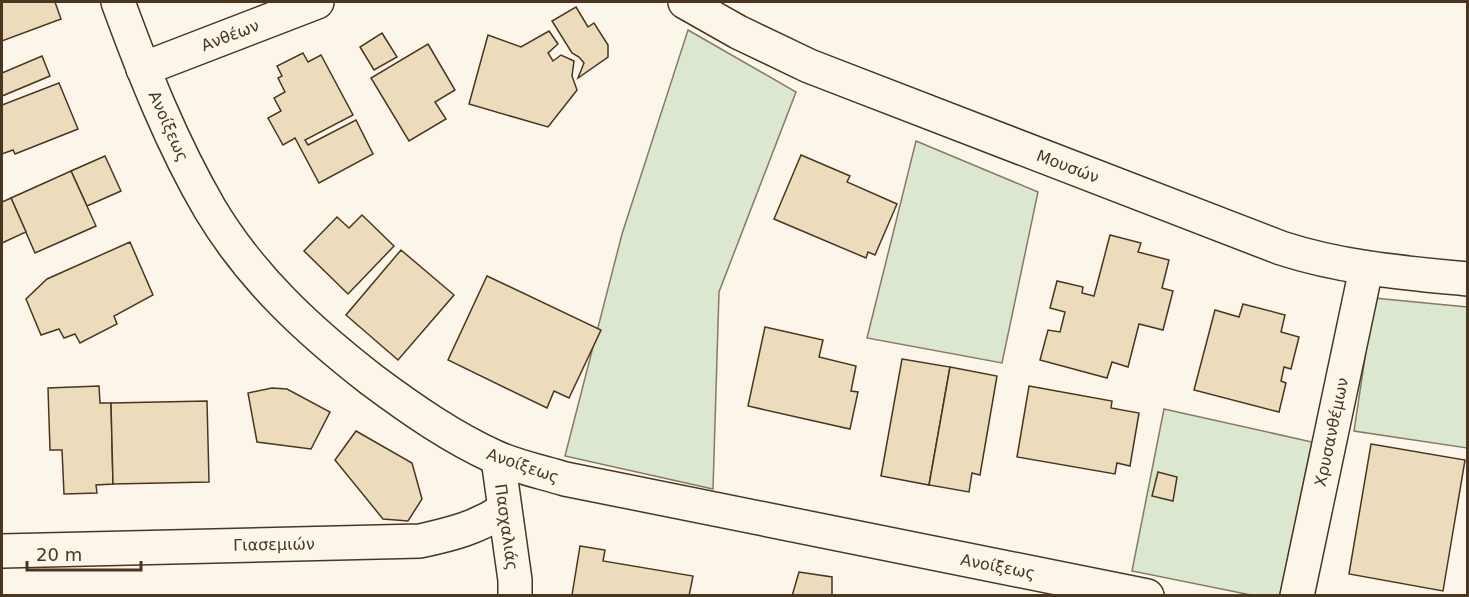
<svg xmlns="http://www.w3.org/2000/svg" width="1469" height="597" font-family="'DejaVu Sans',sans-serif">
<rect width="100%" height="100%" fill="#fbf6e9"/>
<!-- green -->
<g fill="#dce7d0" stroke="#887966" stroke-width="1.5">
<path d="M688,30L796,92L719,292L713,489L565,456L622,234Z"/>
<path d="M916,141L1038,192L1002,363L867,338Z"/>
<path d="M1374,298L1467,307V448L1354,431Z"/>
<path d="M1164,409L1312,442L1280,595H1251L1132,571Z"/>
</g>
<!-- building -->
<g fill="#ecdcbc" stroke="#4a3520" stroke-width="1.5">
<path d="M2,2H55L61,19L2,41Z"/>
<path d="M576,7L588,27L594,23L608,45V57L578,78L584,63L579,57L572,53L552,21Z"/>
<path d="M549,31L558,44L548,53L553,61L561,55L574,61L572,76L577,90L548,127L469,104L488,35L521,47Z"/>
<path d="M382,33L397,57L374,70L360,47Z"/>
<path d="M428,44L455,90L435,102L446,119L409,141L371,78Z"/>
<path d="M303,53L308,62L321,55L353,115L305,140L308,145L356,120L373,154L319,183L295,138L283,145L268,118L281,111L274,98L285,92L278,78L282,76L277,66Z"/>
<path d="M42,56L50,76L2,96V73Z"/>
<path d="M59,83L78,129L15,154L13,150L2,154V105Z"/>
<path d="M801,155L850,176L847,182L897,204L875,255L868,252L866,258L774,219Z"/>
<path d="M105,156L121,191L87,206L71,171Z"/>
<path d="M71,171L96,226L35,253L11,198Z"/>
<path d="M11,198L26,232L2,243V202Z"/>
<path d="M362,215L394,246L348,294L304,251L337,217L349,228Z"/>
<path d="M1110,235L1141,243L1138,252L1169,260L1162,288L1173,291L1163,330L1139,324L1128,367L1112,362L1107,378L1040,360L1048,330L1060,332L1065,312L1050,308L1057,281L1083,287L1082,293L1094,296Z"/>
<path d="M130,242L153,295L114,316L117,324L80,343L75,334L64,338L59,329L41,335L26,299L47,279Z"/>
<path d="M401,250L454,295L398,360L346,315Z"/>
<path d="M487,276L601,330L569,398L554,391L547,408L448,360Z"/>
<path d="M1243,304L1285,315L1281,332L1299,337L1291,369L1284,367L1281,381L1286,383L1279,412L1194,390L1215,310L1239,317Z"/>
<path d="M765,327L823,340L819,357L856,366L851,391L858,392L850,429L748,406Z"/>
<path d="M902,359L950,367L929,485L881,476Z"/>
<path d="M950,367L997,376L980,475L972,473L969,492L929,485Z"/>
<path d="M99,386L100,403H111L113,484L96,485L97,493L64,494L62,450H50L48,388Z"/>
<path d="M1029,386L1112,401L1111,408L1139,413L1130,466L1117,463L1115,474L1017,457Z"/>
<path d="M272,388L287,389L330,412L311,449L257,442L248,393Z"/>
<path d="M207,401L209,482L113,484L111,403Z"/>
<path d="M356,431L412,463L422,499L408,521L383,519L335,460Z"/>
<path d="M1371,444L1465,460L1443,591L1349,574Z"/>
<path d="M1158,472L1177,477L1173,501L1152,496Z"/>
<path d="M580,546L605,550L603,561L693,576L689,596L572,595Z"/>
<path d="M799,572L832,577V596H792Z"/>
</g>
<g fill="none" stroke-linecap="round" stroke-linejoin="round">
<defs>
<g id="minor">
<path d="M118,2C144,73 172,144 210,209C252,279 309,331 372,380C411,409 451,437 495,457C517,467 542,472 565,479L1147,596"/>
<path d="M685,2L738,32L809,66L1281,248C1342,268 1405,273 1468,279"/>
<path d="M143,69L317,2"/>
<path d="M498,459L515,580V596"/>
<path d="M2,551L420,541C452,534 476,528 504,510"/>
<path d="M1297,596L1366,269"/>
</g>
</defs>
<!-- minor casing -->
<use href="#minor" stroke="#4a3520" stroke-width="36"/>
<!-- minor -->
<use href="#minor" stroke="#fbf6e9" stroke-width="33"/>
</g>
<g text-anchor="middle" stroke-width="4.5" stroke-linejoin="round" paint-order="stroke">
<!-- street labels -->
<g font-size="16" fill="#4a3520" stroke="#fbf6e9">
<text transform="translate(230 35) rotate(-21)" y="6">Ανθέων</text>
<text transform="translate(169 126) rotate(66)" y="6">Ανοίξεως</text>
<text transform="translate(1068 166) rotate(21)" y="6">Μουσών</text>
<text transform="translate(1331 432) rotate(-78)" y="6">Χρυσανθέμων</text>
<text transform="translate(523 465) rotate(19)" y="6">Ανοίξεως</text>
<text transform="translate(507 527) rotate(82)" y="6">Πασχαλιάς</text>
<text transform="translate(274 544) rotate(-1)" y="6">Γιασεμιών</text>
<text transform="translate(998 566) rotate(11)" y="6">Ανοίξεως</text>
</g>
</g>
<!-- border -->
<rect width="1469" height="597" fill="none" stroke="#4a3520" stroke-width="6"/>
<!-- scale -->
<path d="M27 561v9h114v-9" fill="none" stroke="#4a3520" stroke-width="3"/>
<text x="36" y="561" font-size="18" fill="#4a3520" stroke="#fbf6e9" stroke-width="4.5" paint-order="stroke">20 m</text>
</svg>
